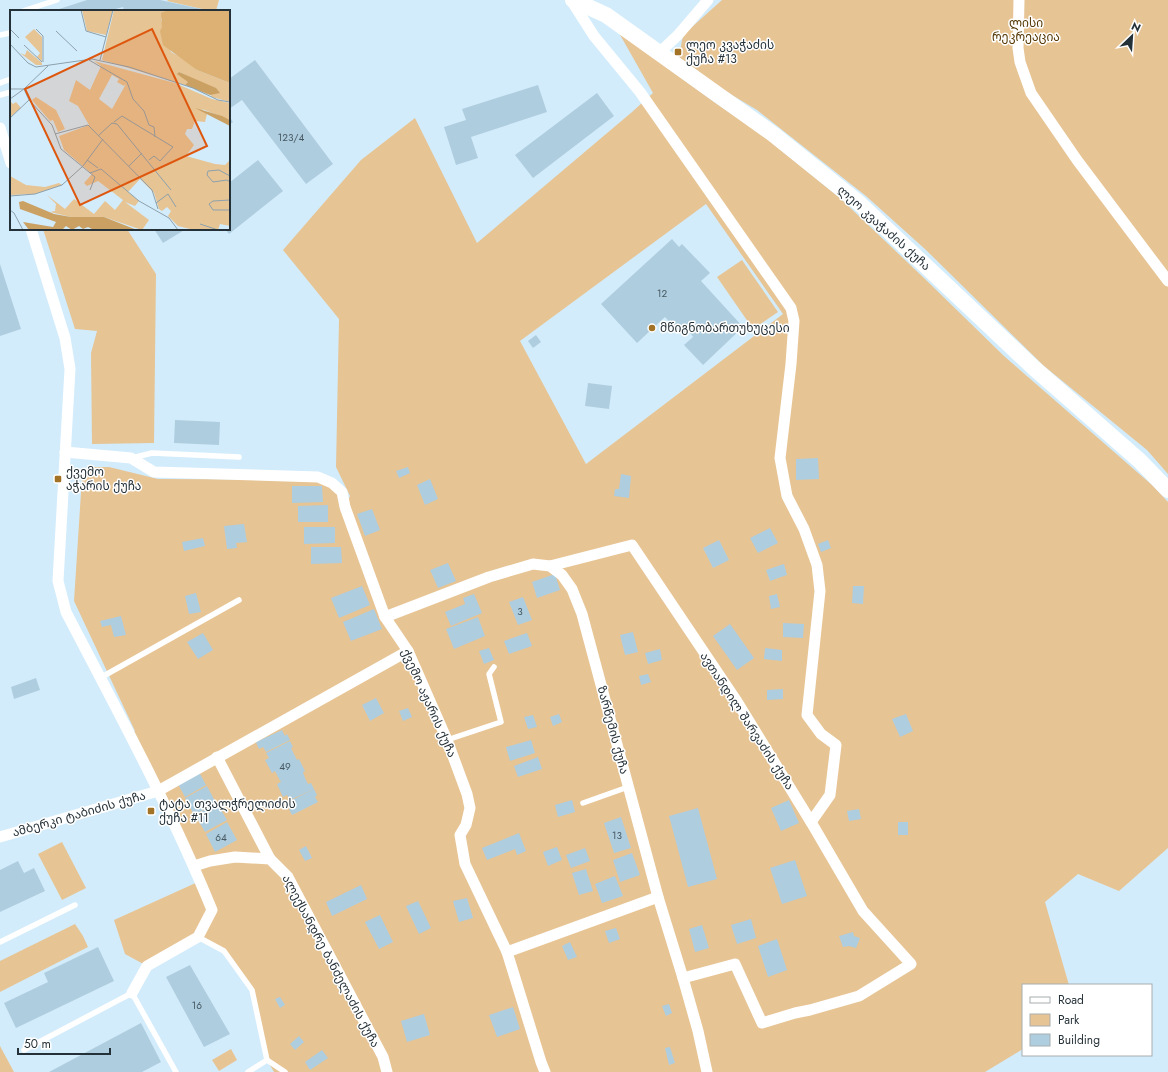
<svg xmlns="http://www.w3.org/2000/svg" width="1168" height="1072" font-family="Jost,'Noto Sans Georgian',sans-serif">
<rect width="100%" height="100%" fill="#d3ecfb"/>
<!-- green -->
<g fill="#e7c494" fill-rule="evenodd">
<path d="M168,0H219L216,11H211L167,1Z"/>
<path d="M722,0H1168V474L1147,450L1044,366L926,250L866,196L757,110L722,89L679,57L683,35Z"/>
<path d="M619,33L714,102L762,135L841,199L925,279L1004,356L1152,485L1168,502V848L1119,891L1078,874L1045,902L1069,985H1023V1049L985,1072H274L267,1060L252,990L224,951L198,937L147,966L125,954L114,920L200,881L129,734L135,731L74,601L82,477L90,467H109L158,479L319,480L337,492L345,506L350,496L336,467L339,319L283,250L361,160L415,118L477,243L632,112L653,93ZM706,204L783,314L586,464L520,341Z"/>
<path d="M43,229H127L156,274L154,443L92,444L91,353L97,331L75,329Z"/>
<path d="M742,260L778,312L753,329L717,277Z"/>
<path d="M62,842L86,888L62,900L38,854Z"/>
<path d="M75,924L83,936L88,947L0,992V961Z"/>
<path d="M0,1046L14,1072H0Z"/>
<path d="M231,1049L237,1060L219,1071L212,1060Z"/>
</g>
<!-- building -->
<g fill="#aecddf">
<path d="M87,0H160L206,10L124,11L123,7L108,11H53Z"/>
<path d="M255,60L333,164L306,184L242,100L229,109V79Z"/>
<path d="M538,85L547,112L471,137L478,158L456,165L444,127L466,120L462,109Z"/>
<path d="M597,93L614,116L533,178L515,155Z"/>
<path d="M229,116L233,122L229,125Z"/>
<path d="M258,160L283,191L229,234L225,229H229V183Z"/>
<path d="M154,229H186L163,243Z"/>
<path d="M672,239L679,247L682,244L710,273L701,281L743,327L703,365L684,345L693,337L689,331L683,336L665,317L637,343L601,304Z"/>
<path d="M0,264L21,329L0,336Z"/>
<path d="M536,335L541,342L533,348L528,341Z"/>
<path d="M588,383L612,386L609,409L585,406Z"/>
<path d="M175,420L220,422L219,445L174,443Z"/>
<path d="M818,458L819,479L796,480V459Z"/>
<path d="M408,467L410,473L399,478L396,471Z"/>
<path d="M621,474L631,476L629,498L614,496L615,489H619Z"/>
<path d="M430,479L438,499L425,505L417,485Z"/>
<path d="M292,486H322L323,502L292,503Z"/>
<path d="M328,505V522H298V506Z"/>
<path d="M372,509L380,530L365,536L357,514Z"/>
<path d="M244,524L247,542L236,543L237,548L227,549L224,526Z"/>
<path d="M304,527H335V543L304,544Z"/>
<path d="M770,528L778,543L758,553L750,538Z"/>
<path d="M203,538L205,546L184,551L182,542Z"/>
<path d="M719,540L729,560L713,568L703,548Z"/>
<path d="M828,540L831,548L821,552L818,544Z"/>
<path d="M311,547H341L342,563L311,564Z"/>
<path d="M448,563L456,581L438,588L430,570Z"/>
<path d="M784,564L787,575L770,581L766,570Z"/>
<path d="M555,574L560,590L537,598L532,582Z"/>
<path d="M362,586L370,605L339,618L331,598Z"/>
<path d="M853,586H864L863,604L852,603Z"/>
<path d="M196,593L201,612L189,614L185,596Z"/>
<path d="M474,594L482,613L451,626L445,612L465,604L463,598Z"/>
<path d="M777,594L780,607L771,609L769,596Z"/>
<path d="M523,597L532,620L518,625L509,602Z"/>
<path d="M374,609L382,629L351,641L343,622Z"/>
<path d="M121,616L126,635L114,637L111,625L102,627L100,621Z"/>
<path d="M478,617L485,636L454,649L446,629Z"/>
<path d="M783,623L804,624L803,638L783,637Z"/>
<path d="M730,624L754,658L737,670L713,636Z"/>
<path d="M633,632L638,652L625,655L620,635Z"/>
<path d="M203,633L213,650L198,659L187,642Z"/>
<path d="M527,633L532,646L509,654L504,641Z"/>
<path d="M489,648L494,660L484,664L479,651Z"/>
<path d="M765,648L782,650V661L764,659Z"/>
<path d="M660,649L662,660L648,664L645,653Z"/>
<path d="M648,674L651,682L641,685L639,676Z"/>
<path d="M36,678L40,690L14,699L11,687Z"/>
<path d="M783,689V699L767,700V690Z"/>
<path d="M376,698L384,713L370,721L362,705Z"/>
<path d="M408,708L412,717L403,721L399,711Z"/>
<path d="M559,714L562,722L553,726L550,717Z"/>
<path d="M906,714L913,731L900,737L892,719Z"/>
<path d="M533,715L537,727L528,729L524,717Z"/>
<path d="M282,730L285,736L287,734L290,740L266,752L263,747L259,749L256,742Z"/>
<path d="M531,740L535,753L510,761L506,747Z"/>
<path d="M290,741L293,747L291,748L297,760L299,759L305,771L303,772L305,778L308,784L311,783L314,789L290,800L287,795L283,797L277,784L281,782L278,777L275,771L272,773L265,760L269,758L266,753Z"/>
<path d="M538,757L542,769L518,777L514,766Z"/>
<path d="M199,772L206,785L185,797L178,784Z"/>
<path d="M207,786L216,803L194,815L185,798Z"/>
<path d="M314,789L317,795L315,797L318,802L292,815L289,809L293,807L290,801Z"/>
<path d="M572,800L575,812L558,817L555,805Z"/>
<path d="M789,800L799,823L781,831L771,808Z"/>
<path d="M217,803L227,820L205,832L195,815Z"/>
<path d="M698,808L717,879L688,887L669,816Z"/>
<path d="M859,809L861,819L849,821L847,811Z"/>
<path d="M621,817L631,848L614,853L604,823Z"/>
<path d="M227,822L237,840L215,852L206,834Z"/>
<rect x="898" y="822" width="10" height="13"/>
<path d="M519,833L526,851L517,855L515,849L487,860L482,848Z"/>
<path d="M306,846L312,858L305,861L299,850Z"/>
<path d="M557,847L562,860L548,866L543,852Z"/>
<path d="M585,848L590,861L571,868L566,855Z"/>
<path d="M632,853L640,875L620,882L613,860Z"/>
<path d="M795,860L807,896L782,904L770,868Z"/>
<path d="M18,861L24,873L34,868L45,891L0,912V870Z"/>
<path d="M586,869L593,891L579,895L572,873Z"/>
<path d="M615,876L623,896L602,903L595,884Z"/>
<path d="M361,885L367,899L332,916L326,902Z"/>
<path d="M467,898L473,918L459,922L453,901Z"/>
<path d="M418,901L431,928L419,934L406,906Z"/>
<path d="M380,915L393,942L379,949L365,922Z"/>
<path d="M751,919L756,938L737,944L731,925Z"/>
<path d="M702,925L709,948L695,952L689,929Z"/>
<path d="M616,928L620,939L609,943L605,931Z"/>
<path d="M853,932L854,936L860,938L856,948L849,946L843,947L839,936Z"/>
<path d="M777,939L787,970L768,977L758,946Z"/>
<path d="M570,942L577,957L568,960L562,946Z"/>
<path d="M98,947L114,981L16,1028L4,1003L48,982L44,973Z"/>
<path d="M190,965L230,1034L204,1047L166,977Z"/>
<path d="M280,997L285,1005L280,1008L275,999Z"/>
<path d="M669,1004L672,1013L666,1016L662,1006Z"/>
<path d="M513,1007L520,1029L497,1037L489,1015Z"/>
<path d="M424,1014L430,1035L407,1042L401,1021Z"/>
<path d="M141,1023L161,1062L142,1072H49Z"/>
<path d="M299,1036L304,1042L295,1050L290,1044Z"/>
<path d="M670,1047L675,1063L669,1065L665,1048Z"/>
<path d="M322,1050L328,1058L310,1070L305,1062Z"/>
</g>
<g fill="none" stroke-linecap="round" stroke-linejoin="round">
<!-- lane -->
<g stroke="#fff" stroke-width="5.5">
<path d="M23,11L57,0"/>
<path d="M0,35L10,33"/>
<path d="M0,83L11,79"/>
<path d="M0,95L11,92"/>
<path d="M132,458L152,453L239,457"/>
<path d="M100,678L239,600"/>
<path d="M447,740L501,722L489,674L494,667"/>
<path d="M583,803L628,787"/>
<path d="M198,937L224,951L252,990L267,1060L248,1072"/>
<path d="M0,942L75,905"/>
<path d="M24,1050L132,993L176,1072"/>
<path d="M267,1060L285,1072"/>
</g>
<!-- street -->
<g stroke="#fff" stroke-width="11">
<path d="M571,0L594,36L640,92L791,308L794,321L791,364L780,458L787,496L804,529L817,565L820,591L807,715L821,734L836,745L830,795L811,822"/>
<path d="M1019,0L1018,48L1020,62L1031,93L1077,160L1168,281"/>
<path d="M659,53L678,35L708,0"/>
<path d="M0,128L11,163"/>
<path d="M31,229L65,338L70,369L58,581L66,612C117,710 170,807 212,910L198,937L147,966L132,993"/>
<path d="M65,452L131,458L154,472L318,477L332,483L342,492L345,507L385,617L408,651L447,740L467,794L470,808L466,825L460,835L465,864L507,952L541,1062L545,1072"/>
<path d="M550,566L632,545L736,700L811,822L863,911L911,964L859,996L810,1010L795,1013L762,1023L735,964L683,978"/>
<path d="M385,617L489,577L533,564L550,566L562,575L572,589L582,614L658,897L683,978L698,1031L707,1072"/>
<path d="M217,757L270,859"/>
<path d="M0,837L158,791L408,651"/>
<path d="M194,866L210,861L235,857L270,859L288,877L383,1057L387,1072"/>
<path d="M507,952L658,897"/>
</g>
<!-- secondary -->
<path stroke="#fff" stroke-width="16" d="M573,0L606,15L773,134L859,203L1034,368L1140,461L1168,490"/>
</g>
<!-- markers -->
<g fill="#a27326" stroke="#fff" stroke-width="1.5">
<rect x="674" y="48" width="8" height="8" rx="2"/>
<circle cx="652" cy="328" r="4"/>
<rect x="54" y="475" width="8" height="8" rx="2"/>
<rect x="147" y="807" width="8" height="8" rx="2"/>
</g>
<g text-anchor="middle" stroke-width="3" stroke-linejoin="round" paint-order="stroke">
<!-- number labels -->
<g font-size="10" fill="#475862">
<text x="291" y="141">123/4</text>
<text x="662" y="297">12</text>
<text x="520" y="615">3</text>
<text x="285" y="770">49</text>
<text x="617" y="839">13</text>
<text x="221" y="841">64</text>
<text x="197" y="1009">16</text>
</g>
<!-- park labels -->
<g font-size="12" fill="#543703" stroke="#fff">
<text x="1026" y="27">ლისი<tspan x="1026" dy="14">რეკრეაცია</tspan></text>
</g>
<!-- poi labels -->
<g font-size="12" fill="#253138" stroke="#fff" text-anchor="start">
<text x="686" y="49">ლეო კვაჭაძის<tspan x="686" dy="14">ქუჩა #13</tspan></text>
<text x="660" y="332">მწიგნობართუხუცესი</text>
<text x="66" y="476">ქვემო<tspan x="66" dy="14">აჭარის ქუჩა</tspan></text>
<text x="159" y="808">ტატა თვალჭრელიძის<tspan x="159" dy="14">ქუჩა #11</tspan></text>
</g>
<!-- street labels -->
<g font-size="12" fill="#253138" stroke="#fff">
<text transform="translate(884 228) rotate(42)" y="4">ლეო კვაჭაძის ქუჩა</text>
<text transform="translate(429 703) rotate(66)" y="4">ქვემო აჟარის ქუჩა</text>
<text transform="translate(747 721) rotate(57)" y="4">ავთანდილ შარვაძის ქუჩა</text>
<text transform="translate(613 730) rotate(75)" y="4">ზარწემის ქუჩა</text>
<text transform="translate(79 814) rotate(-16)" y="4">ამბერკი ტაბიძის ქუჩა</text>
<text transform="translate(331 961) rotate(62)" y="4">ალექსანდრე ბანძელაძის ქუჩა</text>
</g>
</g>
<!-- overview -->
<g transform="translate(10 10)">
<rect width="220" height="220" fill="#d3ecfb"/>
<path d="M72,0H103L96,25L77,21ZM104,0H158L151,9L161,42L179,52L187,60L220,73V92L202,87L200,84L206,80L169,62L168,64L179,72L175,75L92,50ZM24,19L32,27V51L27,47L30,43L15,27ZM17,40L32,53V55H26L10,43L15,45ZM84,51L165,73L202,89L220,93V110L192,99L197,104L195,112L185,111L182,119H177L175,124L184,135L176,146L205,154L215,155L220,150V216L210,214L208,220H184L168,216L158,206L161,201L157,197L152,201L149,199L144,183L130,169L118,182L129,191L125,196L115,192L139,210L132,220L94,207H61L40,202L45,201L46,194L37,185L55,199L64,189L84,204L95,191L105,200L113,190L88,171L77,176L74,173L82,164L54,140L49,126L79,115L68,96L59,91L66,70L80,80L91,56ZM102,65L109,69L107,72L114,76L116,74L102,99L89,89ZM26,87L46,100L55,119L48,122L43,110L40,111L22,90ZM0,91L3,94L6,92L11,98L0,107ZM0,166L16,175L35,177L49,173L52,175L25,184L0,185Z" fill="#e7c494" fill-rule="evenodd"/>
<path d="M169,62L206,78L210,83L200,85L175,75L178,72L167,64ZM185,98L212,106L220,110V116ZM13,191L44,204L61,207H94L127,220H84L78,217L73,219L69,216L62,220L56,216L52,220H19L13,212L43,217L46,212L10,199L9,192Z" fill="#cba063"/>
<path d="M158,0H220V73L187,60L153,35L150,21L152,17L151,3Z" fill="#dcb173"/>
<path fill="none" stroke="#8da1ad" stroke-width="1" d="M71,0L76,21L96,27M0,19L9,28M26,19L33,26V52M46,21L67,41M0,34L18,53L26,57L82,49L119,57L183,78L208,90L220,92M14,35L32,52M79,50L117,72L123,89L134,101L139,115L144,117L145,127M90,50L103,0M38,56L14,79L19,90L42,115L51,139L85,167L80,180M0,79H14M0,89L14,79M0,108L19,90M104,112L112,106L163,137L150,151L144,146L139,150M45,124L78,115L142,180L148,199M88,126L102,113L107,114L161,180M77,150L88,158M119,156L132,143M80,163L91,159L129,191L159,208L168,220M220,166L209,160L198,161L197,165L203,172L217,170L220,172M0,186L25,184L52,175L73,156L93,129M220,190L203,191L199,194L203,200H220M146,193L158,184L166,197M0,200L4,203L13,220M190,214L208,220"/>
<path fill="#de570e" fill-opacity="0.15" stroke="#de570e" stroke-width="2" d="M142,19L197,136L70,195L15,79Z"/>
<rect width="220" height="220" fill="none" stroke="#253138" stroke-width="2"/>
</g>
<!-- legend -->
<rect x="1022" y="984" width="130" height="72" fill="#ffffff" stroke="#a8adaf"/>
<rect x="1030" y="997" width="20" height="6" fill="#ffffff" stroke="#a8adaf"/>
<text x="1058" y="1004" font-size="12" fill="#253138">Road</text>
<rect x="1030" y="1014" width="20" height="12" fill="#e7c494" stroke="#a8adaf"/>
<text x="1058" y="1024" font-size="12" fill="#253138">Park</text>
<rect x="1030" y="1034" width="20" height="12" fill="#aecddf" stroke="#a8adaf"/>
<text x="1058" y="1044" font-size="12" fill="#253138">Building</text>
<!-- north arrow -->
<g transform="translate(1132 36) rotate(25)" stroke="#ffffff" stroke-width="3" paint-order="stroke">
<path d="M0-3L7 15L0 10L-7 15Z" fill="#253138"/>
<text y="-6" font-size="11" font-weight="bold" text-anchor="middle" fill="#253138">N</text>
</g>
<!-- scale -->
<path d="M18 1048v6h92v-6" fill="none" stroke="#253138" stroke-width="2"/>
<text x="24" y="1048" font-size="12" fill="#253138" stroke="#ffffff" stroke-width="3" paint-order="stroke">50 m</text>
</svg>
